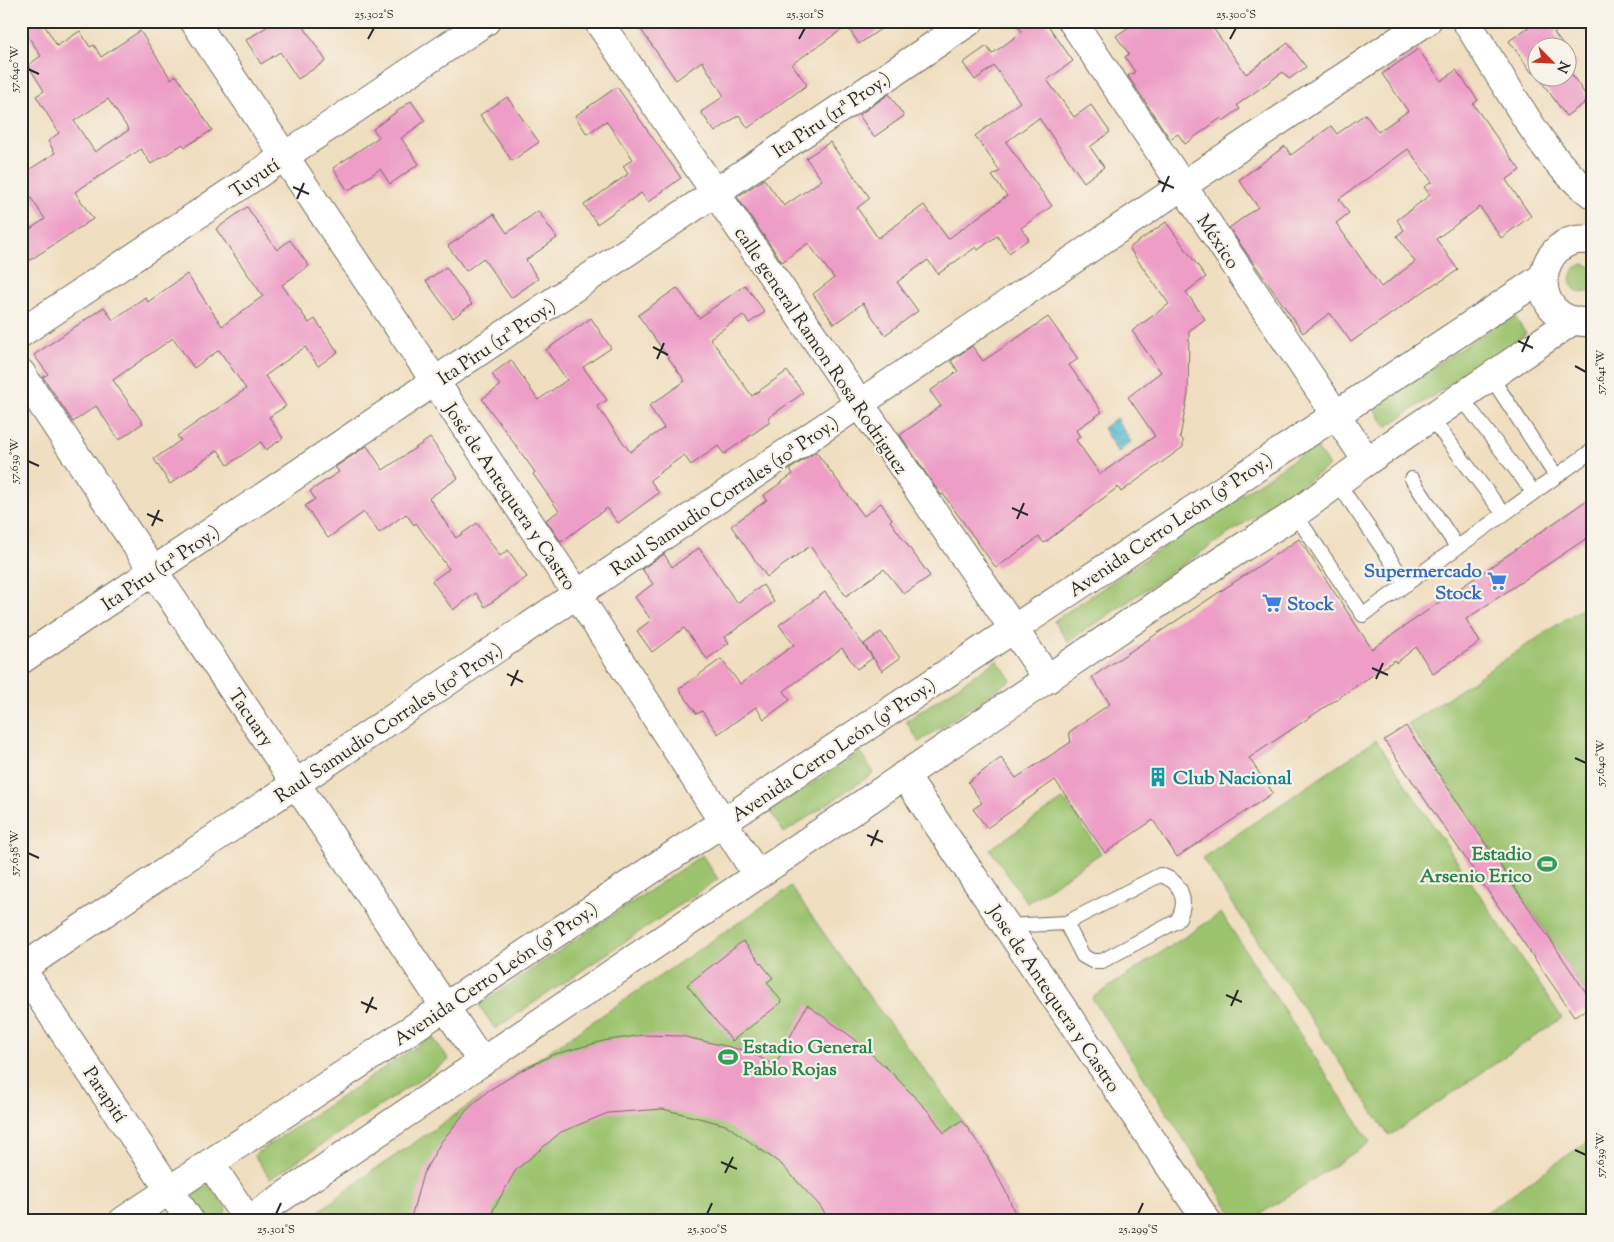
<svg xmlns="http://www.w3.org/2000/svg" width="1614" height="1242" font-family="'Sorts Mill Goudy',serif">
<defs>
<pattern id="water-waves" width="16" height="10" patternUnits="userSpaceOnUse" patternTransform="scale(1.25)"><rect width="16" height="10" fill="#56bad4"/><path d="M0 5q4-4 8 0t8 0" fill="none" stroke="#4797ac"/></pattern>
</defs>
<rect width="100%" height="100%" fill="#f7f3e8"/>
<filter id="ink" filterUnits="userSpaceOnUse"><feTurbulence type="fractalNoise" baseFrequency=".02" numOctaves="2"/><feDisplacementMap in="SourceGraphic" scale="10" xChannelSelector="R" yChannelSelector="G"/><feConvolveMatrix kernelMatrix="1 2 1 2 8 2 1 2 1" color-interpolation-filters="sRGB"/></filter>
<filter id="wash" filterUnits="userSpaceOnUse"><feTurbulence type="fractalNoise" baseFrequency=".0096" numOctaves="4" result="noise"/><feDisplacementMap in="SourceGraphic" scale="20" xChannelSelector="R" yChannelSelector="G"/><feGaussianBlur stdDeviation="1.12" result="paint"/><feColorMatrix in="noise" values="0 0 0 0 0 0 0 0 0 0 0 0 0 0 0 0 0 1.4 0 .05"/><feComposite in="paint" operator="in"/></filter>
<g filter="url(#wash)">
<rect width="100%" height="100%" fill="#f0dec0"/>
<!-- grass -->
<g fill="#9cc36e" stroke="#64774c">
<path d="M1584,264L1593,267V290C1571,302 1560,269 1584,264Z"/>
<path d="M1513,314L1526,334L1386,427L1373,407Z"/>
<path d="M1315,445L1329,466L1068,642L1054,621Z"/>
<path d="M1593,601V1003L1408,724Z"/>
<path d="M997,660L1011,680L919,742L906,721Z"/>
<path d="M1376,740L1562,1018L1389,1136L1202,858Z"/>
<path d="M860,752L874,773L784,833L770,811Z"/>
<path d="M1064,799L1101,853L1027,903L990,849Z"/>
<path d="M702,855L718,879L495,1029L479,1005Z"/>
<path d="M791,887L865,991L962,1120L987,1156L1007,1194L1018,1221H306L371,1172Z"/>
<path d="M1221,913L1370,1142L1250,1221H1237L1092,998Z"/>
<path d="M432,1036L449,1060L270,1179L254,1155Z"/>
<path d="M1588,1141L1593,1148V1221H1474Z"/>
<path d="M209,1185L227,1209C222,1219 213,1223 202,1219C199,1215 194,1210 192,1206C189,1195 201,1187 209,1185Z"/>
</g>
<!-- water -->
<path fill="url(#water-waves)" stroke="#407280" d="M1116,418L1131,442L1118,453L1103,428Z"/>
<g id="blocks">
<!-- building -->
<g fill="#ed9dc6" fill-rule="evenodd">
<path d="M21,21H42L57,46L80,31L90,47L94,45L101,57L140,31L171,79L176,75L212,130L185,147L183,144L151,164L141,149L75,192L93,219L21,266V235L45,219L21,183V175L55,153L48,141L59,133L36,96L44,91L28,65L41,56L21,25ZM108,99L129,130L95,152L74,121Z"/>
<path d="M276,21H300L326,61L298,79L280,52L261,64L246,40Z"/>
<path d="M635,21H892L859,44L847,26L792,64L807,85L748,128L739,115L715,132L701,112L724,96L702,61L676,80Z"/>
<path d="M1015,21H1045L1073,61L1047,80L1074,117L1091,105L1110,132L1090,147L1104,167L1084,182L1039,118L1006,142L1052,206L1021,228L1029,239L1009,253L997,236L978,250L976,247L938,274L928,260L897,282L918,311L885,335L863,303L834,324L813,294L834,278L808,243L782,262L737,197L764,179L784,206L822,180L806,158L830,142L870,198L857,208L878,238L924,205L948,239L1007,196L992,176L1000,171L975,136L1020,102L994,66L975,80L963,63L987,46L992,54L1022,32Z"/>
<path d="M1137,21H1208L1246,74L1288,43L1306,67L1289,79L1283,72L1237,105L1240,109L1223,121L1221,118L1185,144L1178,134L1170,139L1128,76L1135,72L1125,57L1129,54L1116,36Z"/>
<path d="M1537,21H1570L1554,33L1565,48H1536V74L1535,72L1532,73L1509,41Z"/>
<path d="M1418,49L1441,81L1456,70L1478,100L1473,104L1520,170L1506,180L1531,216L1501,238L1480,207L1436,239L1458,270L1438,283L1437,282L1351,342L1330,313L1303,333L1229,228L1258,207L1239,180L1285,146L1291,155L1331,126L1337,134L1365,114L1378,132L1408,111L1382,74ZM1408,149L1432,182L1424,187L1430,195L1397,220L1404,230L1397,236L1415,262L1381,287L1336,223L1349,213L1339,199Z"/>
<path d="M1566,50L1576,63L1568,69L1589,100L1566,116L1539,78H1566Z"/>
<path d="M617,87L681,178L648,202L641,193L597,224L584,205L628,174L623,166L633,159L606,121L587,134L575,116Z"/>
<path d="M889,94L904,116L874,137L859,115Z"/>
<path d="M507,97L539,142L512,161L480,115Z"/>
<path d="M411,101L425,121L401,138L419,164L390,184L380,169L348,191L333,168L379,137L373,129Z"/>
<path d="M247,207L277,250L290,240L309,266L282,285L309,323L315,319L338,352L318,366L305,347L265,376L286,406L269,417L283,438L266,450L261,442L228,465L218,450L170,484L154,459L181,440L177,436L246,389L219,350L194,368L173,338L113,380L143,423L119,440L96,406L73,422L43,377L48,374L34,355L104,307L113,320L145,297L148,302L187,274L222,326L263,296L216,229Z"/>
<path d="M538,211L557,238L526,260L538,279L511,298L483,258L466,271L448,246L494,214L507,233Z"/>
<path d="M1166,222L1206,277L1186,292L1205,319L1189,331L1188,394L1180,437L1183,440V447L1121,492L1118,487L1044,543L1039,537L996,568L943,494L941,495L900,435L941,406L930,391L958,371L951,361L972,346L983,361L1048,317L1078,359L1069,365L1102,412L1076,430L1080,437L1076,440L1100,474L1155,436L1128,397L1161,372L1132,331L1169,304L1129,248Z"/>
<path d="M446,267L472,304L453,318L426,281Z"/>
<path d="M745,285L765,312L749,323L743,315L710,338L752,396L787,371L803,393L768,418L770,422L724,454L718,446L691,465L684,455L650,480L659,493L618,523L607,508L561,542L546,520L559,511L533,474L535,472L482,399L500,386L492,374L511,360L538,400L567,380L546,350L591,318L611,348L583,367L607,400L597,406L630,452L664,428L649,406L685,381L638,315L677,288L699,318Z"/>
<path d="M430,438L458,478L429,498L456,538L477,523L500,556L508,550L527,577L485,607L476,593L453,610L432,581L449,569L416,523L414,525L406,514L379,533L364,512L328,538L305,506L315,499L310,491L339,472L335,467L367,446L383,470Z"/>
<path d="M816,452L864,516L881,503L892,519L890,521L930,576L904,594L884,569L846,596L810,546L767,577L731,526L767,500L764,495L793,474L790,469Z"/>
<path d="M1593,496V534L1466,619L1480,642L1433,674L1416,647L1396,663L1395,660L1249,758L1273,793L1177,857L1153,820L1105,853L1055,780L987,828L973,809L982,803L968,782L1001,758L1016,778L1071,742L1069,732L1110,704L1092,677L1299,539L1372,649Z"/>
<path d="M699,548L737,603L763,585L774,602L725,637L729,643L707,659L684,628L652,652L637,631L651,620L635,597L653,584L642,569L664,554L672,567Z"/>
<path d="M825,592L873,658L857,669L842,648L784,691L790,700L764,719L756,707L718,734L702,711L697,714L679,689L721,659L740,684L794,645L779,625Z"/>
<path d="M881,632L900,658L882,671L864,644Z"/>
<path d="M1406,726L1593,1003V1006L1574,1016L1384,740Z"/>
<path d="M743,941L773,978L767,982L782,1002L732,1041L687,985Z"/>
<path d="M807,1005L852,1037L888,1069L930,1113L944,1133L962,1120L987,1156L1007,1194L1018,1221H830L820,1206L781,1164L726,1125L663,1109L608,1113L561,1132L516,1170L494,1208L490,1221H410L423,1174L441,1142L467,1110L489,1090L521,1071L552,1055L603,1041L643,1035L681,1036L747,1051L775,1065Z"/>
</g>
</g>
</g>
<g filter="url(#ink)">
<use href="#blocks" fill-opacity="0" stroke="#706a5f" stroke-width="1"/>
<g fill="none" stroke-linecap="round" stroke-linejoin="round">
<defs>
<g id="service">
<path d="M1491,377L1556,476"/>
<path d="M1461,397L1533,492"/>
<path d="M1431,418L1503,513"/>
<path d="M1412,479L1457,547"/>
<path d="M1337,482L1407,584"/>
<path d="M1295,514L1363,615L1593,450"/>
<path d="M1006,926L1066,923L1160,875C1182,881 1189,902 1177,921L1102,961H1092L1083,956L1066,923"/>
</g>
<g id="minor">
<path d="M194,21L577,594L757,875"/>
<path d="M598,21L1048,679"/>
<path d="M1072,21L1367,461"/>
<path d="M1466,21C1482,46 1497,72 1513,97C1535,133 1558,170 1593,195"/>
<path d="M21,333L486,21"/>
<path d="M21,373L482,1062"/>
<path d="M21,660L970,21"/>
<path d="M904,775L1207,1221"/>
<path d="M21,968L190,1221"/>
<path d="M210,1163L248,1221"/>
</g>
<g id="tertiary">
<path d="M1593,241C1535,227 1520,327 1593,322"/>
<path d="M21,969L1427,21"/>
<path d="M123,1221L1543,277"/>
<path d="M247,1221L1221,561L1295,514L1367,461L1572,321"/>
</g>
</defs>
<!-- service casing -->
<use href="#service" stroke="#706a5f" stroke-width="16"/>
<!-- minor casing -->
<use href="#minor" stroke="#706a5f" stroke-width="30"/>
<!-- tertiary casing -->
<use href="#tertiary" stroke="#706a5f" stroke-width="30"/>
<!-- service -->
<use href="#service" stroke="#fff" stroke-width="14"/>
<!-- minor -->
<use href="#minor" stroke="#fff" stroke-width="28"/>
<!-- tertiary -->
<use href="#tertiary" stroke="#fff" stroke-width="28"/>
</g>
</g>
<!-- ticks -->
<path fill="none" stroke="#2b2b2b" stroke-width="2" d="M368,39L374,28M799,39L805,28M1230,39L1236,28M28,69L39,74M1158,181L1174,188M293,187L309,194M1162,192L1169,176M297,199L304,183M1518,341L1533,348M653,347L668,355M1522,352L1529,336M657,359L664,343M1575,366L1586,372M28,461L39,466M1012,508L1028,515M147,514L163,521M1017,519L1024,503M152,526L159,510M1372,668L1388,675M507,674L523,682M1376,679L1383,663M511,686L518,670M1575,758L1586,763M867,835L883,842M871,846L878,830M28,853L39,858M1226,995L1242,1002M361,1002L377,1009M1231,1006L1238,990M366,1013L373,997M1575,1150L1586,1155M721,1162L737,1169M725,1173L733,1157M276,1214L281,1203M707,1214L712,1203M1138,1214L1143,1203"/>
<!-- icons -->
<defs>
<symbol id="supermarket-bare" viewBox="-9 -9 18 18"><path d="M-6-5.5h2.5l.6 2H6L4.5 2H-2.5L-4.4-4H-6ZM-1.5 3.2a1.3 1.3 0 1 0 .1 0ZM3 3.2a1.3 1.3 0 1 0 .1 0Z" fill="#3f7fe0" stroke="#f7f3e8" stroke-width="2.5" paint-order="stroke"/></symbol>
<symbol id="building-bare" viewBox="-9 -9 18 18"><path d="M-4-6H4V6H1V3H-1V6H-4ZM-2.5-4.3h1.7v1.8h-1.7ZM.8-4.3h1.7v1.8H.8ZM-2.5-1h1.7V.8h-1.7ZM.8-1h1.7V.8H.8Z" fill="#0f9aa8" stroke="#f7f3e8" stroke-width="2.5" paint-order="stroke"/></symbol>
<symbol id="stadium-bare" viewBox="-9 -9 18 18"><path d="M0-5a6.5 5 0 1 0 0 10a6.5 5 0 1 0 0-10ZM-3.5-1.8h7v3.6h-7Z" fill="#2e9e5b" stroke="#f7f3e8" stroke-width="2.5" paint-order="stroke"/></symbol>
</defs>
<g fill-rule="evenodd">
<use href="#supermarket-bare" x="1483" y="567" width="28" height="28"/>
<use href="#supermarket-bare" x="1258" y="589" width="28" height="28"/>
<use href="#building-bare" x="1144" y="763" width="28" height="28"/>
<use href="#stadium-bare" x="1533" y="850" width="28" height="28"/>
<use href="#stadium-bare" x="714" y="1043" width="28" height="28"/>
</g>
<g text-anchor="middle" stroke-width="4.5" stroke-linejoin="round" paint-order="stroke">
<!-- street labels -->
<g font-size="19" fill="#2b2b2b" stroke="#f7f3e8">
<text transform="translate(831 114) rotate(-34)" y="7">Ita Piru (11ª Proy.)</text>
<text transform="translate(254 177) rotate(-34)" y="7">Tuyutí</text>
<text transform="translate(1219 241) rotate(56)" y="7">México</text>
<text transform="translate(496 341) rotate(-34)" y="7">Ita Piru (11ª Proy.)</text>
<text transform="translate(822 350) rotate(56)" y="7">calle general Ramon Rosa Rodriguez</text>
<text transform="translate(724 495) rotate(-34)" y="7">Raul Samudio Corrales (10ª Proy.)</text>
<text transform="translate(511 496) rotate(56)" y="7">José de Antequera y Castro</text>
<text transform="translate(1170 524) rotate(-34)" y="7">Avenida Cerro León (9ª Proy.)</text>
<text transform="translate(160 567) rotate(-34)" y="7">Ita Piru (11ª Proy.)</text>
<text transform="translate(252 717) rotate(56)" y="7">Tacuary</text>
<text transform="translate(388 722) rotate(-34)" y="7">Raul Samudio Corrales (10ª Proy.)</text>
<text transform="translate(833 749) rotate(-34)" y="7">Avenida Cerro León (9ª Proy.)</text>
<text transform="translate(495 973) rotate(-34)" y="7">Avenida Cerro León (9ª Proy.)</text>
<text transform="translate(1055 998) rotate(56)" y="7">Jose de Antequera y Castro</text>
<text transform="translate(106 1094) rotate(56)" y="7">Parapití</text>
</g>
<!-- shop labels -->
<g font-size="19" font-weight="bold" fill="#366cbe" stroke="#f7f3e8" text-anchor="end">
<text x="1482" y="577">Supermercado<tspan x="1482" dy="22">Stock</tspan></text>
<text x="1287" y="610" text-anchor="start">Stock</text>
</g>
<!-- culture labels -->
<g font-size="19" font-weight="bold" fill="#0d838f" stroke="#f7f3e8" text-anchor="start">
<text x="1173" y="784">Club Nacional</text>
</g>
<!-- leisure labels -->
<g font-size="19" font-weight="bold" fill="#27864d" stroke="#f7f3e8" text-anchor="end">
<text x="1532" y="860">Estadio<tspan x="1532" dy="22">Arsenio Erico</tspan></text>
<text x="743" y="1053" text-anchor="start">Estadio General<tspan x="743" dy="22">Pablo Rojas</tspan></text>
</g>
</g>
<!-- margin -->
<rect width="1614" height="1242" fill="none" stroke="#f7f3e8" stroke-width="55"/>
<!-- north arrow -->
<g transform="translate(1552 62) rotate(114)"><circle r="24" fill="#f7f3e8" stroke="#a5a39c"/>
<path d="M0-4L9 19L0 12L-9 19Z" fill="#c8321e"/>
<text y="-8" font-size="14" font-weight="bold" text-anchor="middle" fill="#2b2b2b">N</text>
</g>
<rect x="28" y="28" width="1558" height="1186" fill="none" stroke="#2b2b2b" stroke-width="2"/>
<g font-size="12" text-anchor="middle" fill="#2b2b2b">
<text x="374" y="18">25.302°S</text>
<text x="805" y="18">25.301°S</text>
<text x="1236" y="18">25.300°S</text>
<text transform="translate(14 69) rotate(-90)" y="4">57.640°W</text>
<text transform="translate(1600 372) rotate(-90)" y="4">57.641°W</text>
<text transform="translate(14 461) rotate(-90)" y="4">57.639°W</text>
<text transform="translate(1600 763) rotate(-90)" y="4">57.640°W</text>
<text transform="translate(14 853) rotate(-90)" y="4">57.638°W</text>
<text transform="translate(1600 1155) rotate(-90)" y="4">57.639°W</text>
<text x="276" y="1233">25.301°S</text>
<text x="707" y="1233">25.300°S</text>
<text x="1138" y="1233">25.299°S</text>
</g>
</svg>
